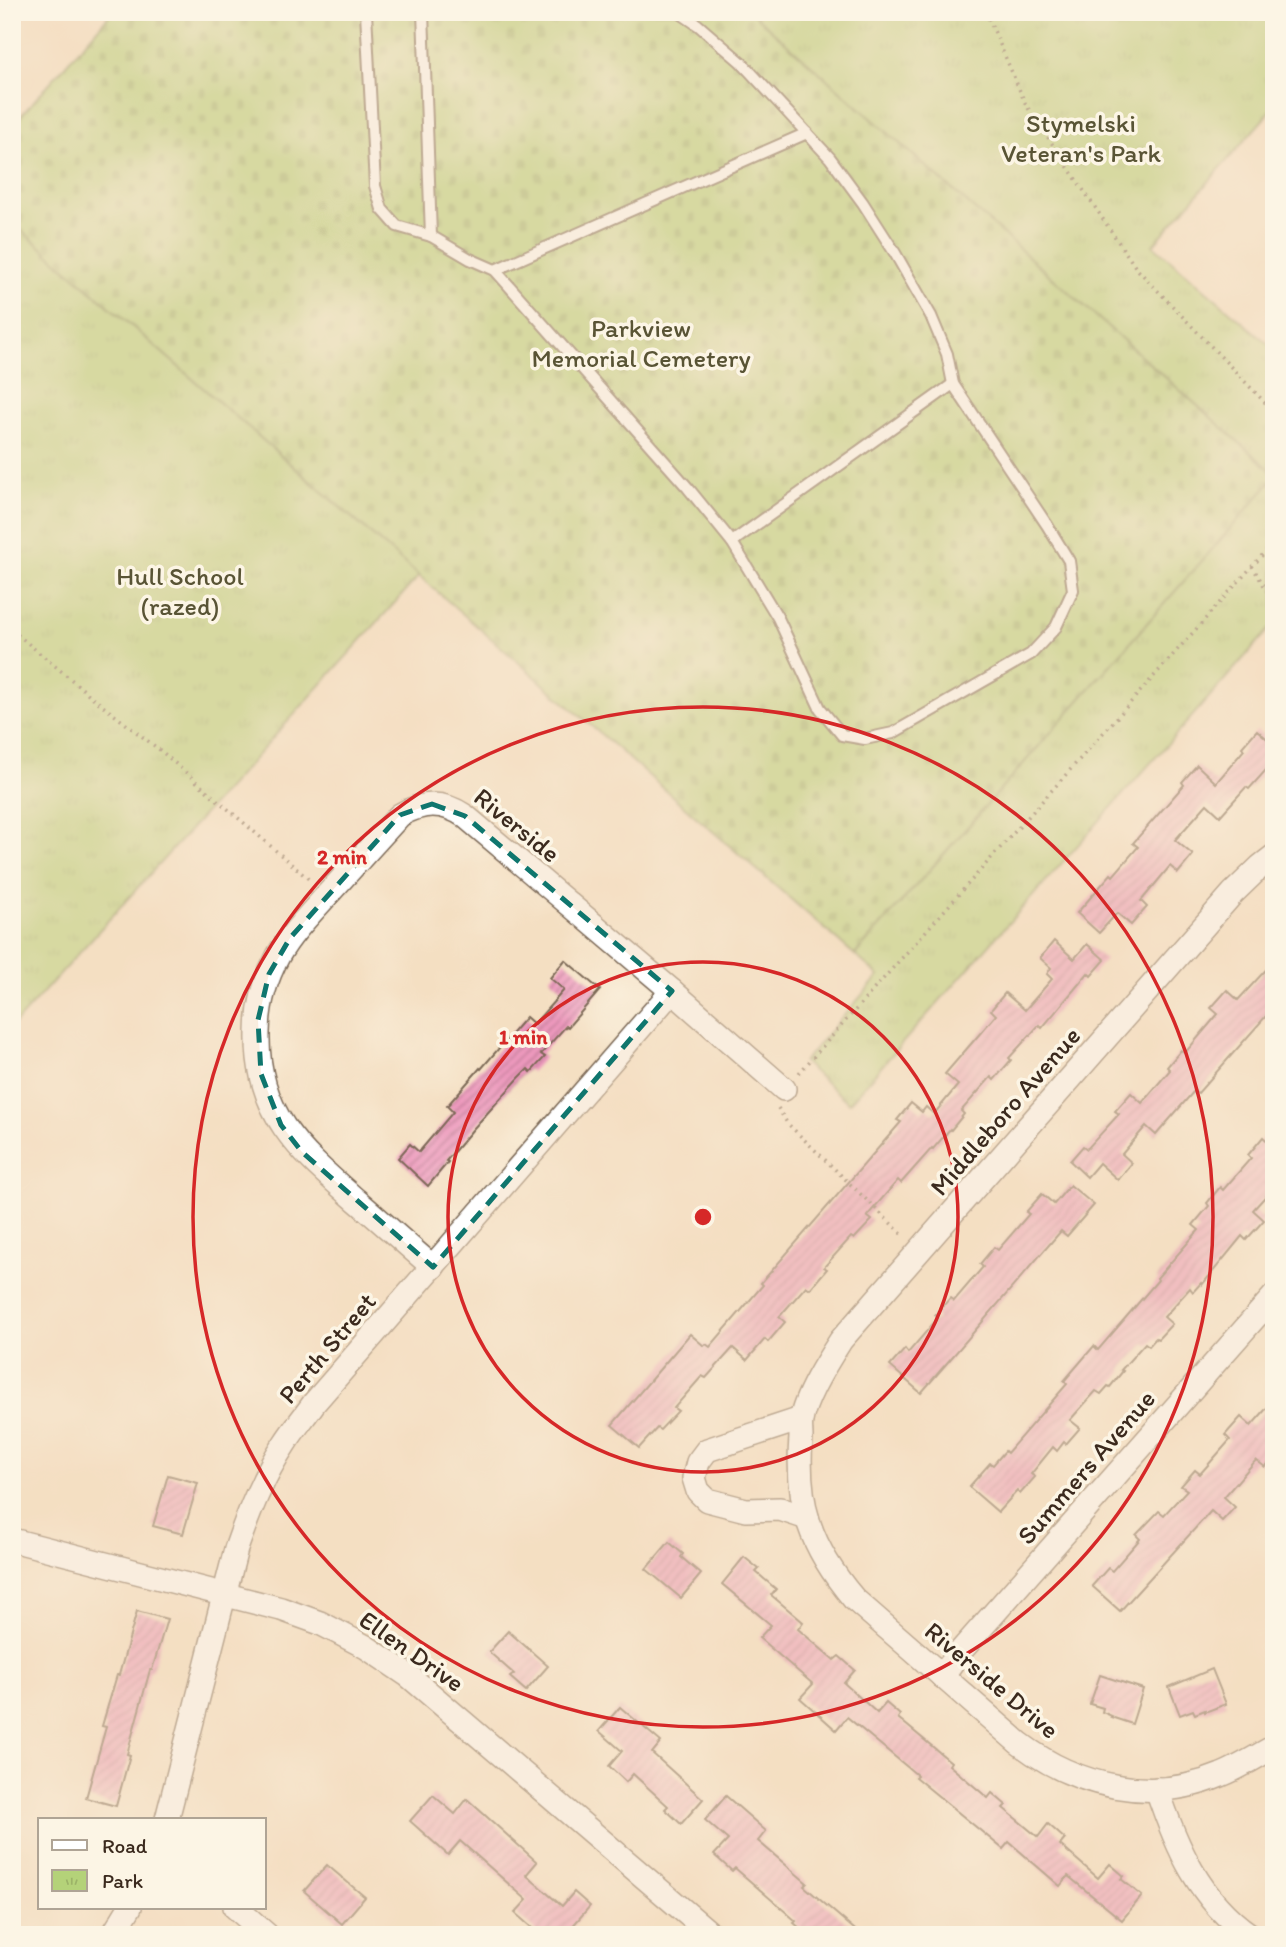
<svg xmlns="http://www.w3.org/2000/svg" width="1286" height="1947" font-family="Itim,sans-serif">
<defs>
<pattern id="cemetery-stones" width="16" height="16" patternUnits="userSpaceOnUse" patternTransform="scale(1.75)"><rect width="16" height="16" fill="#b4d279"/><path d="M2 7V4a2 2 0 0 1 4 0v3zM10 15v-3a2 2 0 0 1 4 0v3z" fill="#9cb468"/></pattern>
<pattern id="park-tufts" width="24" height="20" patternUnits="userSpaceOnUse" patternTransform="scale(1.75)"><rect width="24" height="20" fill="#b4d279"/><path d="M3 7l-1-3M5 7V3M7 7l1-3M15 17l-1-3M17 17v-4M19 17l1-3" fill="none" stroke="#9cb468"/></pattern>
<pattern id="building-hatch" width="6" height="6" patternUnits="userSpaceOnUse" patternTransform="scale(1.75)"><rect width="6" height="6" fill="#ed99bd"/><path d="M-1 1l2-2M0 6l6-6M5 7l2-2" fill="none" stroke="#c17d99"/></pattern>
</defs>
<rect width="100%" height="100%" fill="#fcf5e5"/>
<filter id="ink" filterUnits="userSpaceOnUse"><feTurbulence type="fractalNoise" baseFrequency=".0143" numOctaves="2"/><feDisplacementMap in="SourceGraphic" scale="14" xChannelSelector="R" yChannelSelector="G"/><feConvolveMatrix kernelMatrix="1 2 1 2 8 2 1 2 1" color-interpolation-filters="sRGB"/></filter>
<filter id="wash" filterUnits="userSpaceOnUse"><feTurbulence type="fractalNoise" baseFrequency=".00686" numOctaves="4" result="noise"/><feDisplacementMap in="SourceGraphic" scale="28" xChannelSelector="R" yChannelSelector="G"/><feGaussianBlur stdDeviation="1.57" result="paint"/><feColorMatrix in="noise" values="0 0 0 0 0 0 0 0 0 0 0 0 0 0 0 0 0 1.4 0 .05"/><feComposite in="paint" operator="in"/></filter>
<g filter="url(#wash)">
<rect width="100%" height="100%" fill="#f4dfc2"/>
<!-- cemetery -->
<path fill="url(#cemetery-stones)" stroke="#787e4c" stroke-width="2" d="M112,12H751L1274,473V479L855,955L12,222V126Z"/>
<!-- park -->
<g fill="url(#park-tufts)" stroke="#787e4c" stroke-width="2">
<path d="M751,12H1274V107L1153,245L1274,349V473Z"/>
<path d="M12,222L419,576L12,1027Z"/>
<path d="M1274,479V624L849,1103L803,1062L879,976L855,955Z"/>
</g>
<g id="blocks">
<!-- building -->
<g fill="url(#building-hatch)">
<path d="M1257,730L1274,745V761L1249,789L1246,787L1220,816L1207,804L1175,840L1193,855L1178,873L1170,866L1141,901L1147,907L1131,925L1117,913L1099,933L1077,913L1111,874L1113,876L1138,847L1133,843L1184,785L1182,782L1197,765L1216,783L1244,750L1242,747Z"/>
<path d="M1054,941L1074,959L1087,944L1105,960L1091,976L1088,973L1042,1028L1039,1025L1009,1058L1011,1060L994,1080L991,1077L961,1111L964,1114L951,1130L950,1129L933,1149L932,1148L901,1183L898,1180L867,1216L872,1220L854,1239L851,1237L824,1267L827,1269L810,1289L806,1286L779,1317L785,1322L768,1342L765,1339L747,1360L733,1348L706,1378L702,1376L674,1408L678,1411L660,1430L657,1428L639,1448L612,1425L690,1334L704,1346L706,1344L710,1347L763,1285L761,1283L901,1122L897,1120L911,1103L922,1112L926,1107L934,1114L958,1085L945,1074L996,1015L991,1010L1005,993L1025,1010L1052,979L1047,974L1051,968L1040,958Z"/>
<path d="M565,960L600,990L568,1027L566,1026L541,1054L545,1057L531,1072L528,1069L519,1078L473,1129L446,1161L448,1162L428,1186L398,1158L410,1144L419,1152L453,1112L447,1106L480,1068L481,1069L526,1017L534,1024L564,990L550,978Z"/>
<path d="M1274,961V1007L1198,1093L1194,1091L1156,1135L1146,1126L1122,1154L1132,1163L1118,1180L1099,1163L1087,1177L1070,1161L1083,1146L1087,1149L1119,1114L1115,1111L1131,1093L1142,1103L1170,1070L1167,1067L1181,1050L1185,1053L1218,1014L1211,1008L1227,990L1238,1000Z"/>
<path d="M1263,1137L1274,1147V1187L1253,1210L1264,1220L1246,1240L1242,1236L1202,1285L1201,1283L1193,1292L1190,1288L1164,1317L1172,1324L1158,1339L1156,1338L1149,1346L1145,1343L1121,1370L1123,1371L1110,1387L1108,1386L1101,1394L1096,1391L1070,1420L1080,1428L1066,1444L1064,1442L1057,1451L1053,1447L1031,1474L1035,1477L1020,1494L1017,1491L998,1512L969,1487L990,1463L993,1465L1005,1451L1007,1453L1067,1384L1064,1381L1094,1346L1098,1350L1158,1280L1157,1278L1199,1230L1193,1225L1209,1206L1207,1203L1220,1187L1223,1190L1251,1158L1248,1155Z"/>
<path d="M1070,1185L1094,1205L1067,1236L1061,1231L921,1393L890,1366L905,1349L908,1353L938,1318L935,1315L950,1298L954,1301L983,1267L980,1264L994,1247L998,1250L1029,1214L1026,1212L1042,1194L1054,1204Z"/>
<path d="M1274,1400V1458L1265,1467L1256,1460L1224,1497L1235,1507L1222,1521L1211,1511L1120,1611L1092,1586L1108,1568L1112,1571L1140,1539L1136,1535L1159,1511L1164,1515L1187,1490L1181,1486L1195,1470L1200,1474L1230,1440L1225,1435L1241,1417L1251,1426Z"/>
<path d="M168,1475L198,1483L183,1534L153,1526Z"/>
<path d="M669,1542L683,1554L681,1557L701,1574L681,1598L646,1569Z"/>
<path d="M744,1557L759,1569L756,1572L776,1589L771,1595L803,1622L798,1629L834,1660L839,1656L855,1670L844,1683L877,1713L886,1703L900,1715L898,1718L951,1762L949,1765L988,1798L992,1793L1006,1805L1003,1808L1038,1837L1048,1824L1065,1839L1060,1845L1098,1878L1110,1864L1124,1876L1121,1879L1142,1896L1122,1920L1068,1876L1060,1886L1009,1842L1003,1849L915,1777L917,1775L847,1717L836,1730L800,1698L813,1684L759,1638L771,1625L722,1584Z"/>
<path d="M137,1611L167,1619L152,1670H150L127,1754L130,1755L116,1806L86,1798L106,1727L102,1726L117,1675H119Z"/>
<path d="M508,1631L548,1666L526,1691L510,1677L514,1674L489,1652Z"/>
<path d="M1212,1669L1226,1704L1205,1712V1710L1195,1714L1193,1710L1180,1715L1169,1687Z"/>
<path d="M1100,1675L1143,1689L1132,1724L1111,1717L1112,1716L1102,1712L1103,1708L1090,1704Z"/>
<path d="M620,1707L661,1742L652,1753L703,1799L681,1824L665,1809L668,1806L633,1774L626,1782L609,1766L622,1751L599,1731Z"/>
<path d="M433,1795L455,1814L467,1799L537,1862L526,1875L562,1906L574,1892L590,1906L565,1935H540L515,1913L527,1900L460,1841L448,1855L410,1821Z"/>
<path d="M726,1796L766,1831L758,1841L807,1883L804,1886L861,1935H808L794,1923L796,1921L735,1868L732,1871L714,1855L728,1840L705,1820Z"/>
<path d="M327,1865L365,1897L342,1924L304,1891Z"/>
</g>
</g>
</g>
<g filter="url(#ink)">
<use href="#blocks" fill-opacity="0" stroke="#7c6957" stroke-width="2"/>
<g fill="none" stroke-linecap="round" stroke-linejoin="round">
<defs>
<g id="lane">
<path d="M366,12L375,186L382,209L397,226L431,236L470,259L495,270L688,488L732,542L778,618L820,708L842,735L865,739L893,733L1031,654L1056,627L1073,590L1069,561L1047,525L953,384L947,354L931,316L895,253L863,203L830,158L741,62L698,25L679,12"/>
<path d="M423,12L431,236"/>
<path d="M495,270L807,133"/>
<path d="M732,542L953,384"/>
</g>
<g id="street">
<path d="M1274,856L1261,866L1233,893L841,1340C828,1360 805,1396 801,1421C800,1426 801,1432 801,1437C796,1505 810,1547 854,1599L1019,1743C1077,1787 1152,1804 1221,1775C1239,1768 1257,1756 1274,1747"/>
<path d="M433,1267C407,1245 382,1222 356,1200C300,1151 256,1114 258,1033C258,1006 265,980 278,956C291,933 311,913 328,894C352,868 376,841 400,815C423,802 443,801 465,816L672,991L784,1089"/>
<path d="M801,1419L707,1450L698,1462L694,1478L698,1491L707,1500L746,1510L780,1509L807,1518"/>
<path d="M12,1540L281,1609L320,1623L366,1647L409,1676L712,1935"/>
<path d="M942,1676L959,1653L1274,1296"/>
<path d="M1157,1789C1176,1846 1199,1900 1250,1935"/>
<path d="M167,1819L236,1549C249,1512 263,1476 285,1443C294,1429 305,1416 314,1403L672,991"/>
<path d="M235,1907L267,1935"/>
<path d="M113,1935L130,1907"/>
</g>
</defs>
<!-- lane casing -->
<use href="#lane" stroke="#7c6957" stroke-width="14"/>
<!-- street casing -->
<use href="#street" stroke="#7c6957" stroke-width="26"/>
<!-- path -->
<g stroke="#7c6957" stroke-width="3.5" stroke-dasharray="2 5" stroke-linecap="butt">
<path d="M986,12L1026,105L1136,268L1274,412"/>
<path d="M1252,566L1274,602"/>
<path d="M12,630L104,707L161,751L312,882"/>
<path d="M799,1073L1274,542"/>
<path d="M778,1108L787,1123L905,1237"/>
</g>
<!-- lane -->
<use href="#lane" stroke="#fff" stroke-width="10"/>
<!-- street -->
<use href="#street" stroke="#fff" stroke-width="23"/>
</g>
</g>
<!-- marked area -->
<path d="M0 0H1286V1947H0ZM432,804L465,816L672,991L433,1267L302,1152L281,1125L261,1074L258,1020L269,974L290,938L400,815Z" fill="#f4dfc2" fill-opacity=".55" fill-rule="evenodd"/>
<path fill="none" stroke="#0f766e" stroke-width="5" stroke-dasharray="14 9" stroke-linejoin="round" d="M432,804L465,816L672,991L433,1267L302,1152L281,1125L261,1074L258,1020L269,974L290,938L400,815Z"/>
<!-- distance rings -->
<g fill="none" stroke="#d62828" stroke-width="3.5">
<circle cx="703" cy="1217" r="255"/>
<circle cx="703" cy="1217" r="510"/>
</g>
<g text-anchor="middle" stroke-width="7" stroke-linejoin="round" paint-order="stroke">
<!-- park labels -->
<g font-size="26" fill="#595435" stroke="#fcf5e5">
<text x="1081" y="132">Stymelski<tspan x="1081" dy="30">Veteran's Park</tspan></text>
<text x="641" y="337">Parkview<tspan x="641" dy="30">Memorial Cemetery</tspan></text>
<text x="180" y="585">Hull School<tspan x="180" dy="30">(razed)</tspan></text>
</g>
<!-- street labels -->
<g font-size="26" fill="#3b2a1e" stroke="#fcf5e5">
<text transform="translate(517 825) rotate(39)" y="9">Riverside</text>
<text transform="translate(1005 1111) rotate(-49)" y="9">Middleboro Avenue</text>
<text transform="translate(327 1348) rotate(-50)" y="9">Perth Street</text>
<text transform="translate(1086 1467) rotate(-49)" y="9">Summers Avenue</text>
<text transform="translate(412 1651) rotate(35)" y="9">Ellen Drive</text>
<text transform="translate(992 1680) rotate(40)" y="9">Riverside Drive</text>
</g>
</g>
<circle cx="703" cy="1217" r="10" fill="#d62828" stroke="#fcf5e5" stroke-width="3.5"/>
<g font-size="21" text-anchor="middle" font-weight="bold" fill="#d62828" stroke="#fcf5e5" stroke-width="7" stroke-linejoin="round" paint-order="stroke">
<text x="342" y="864">2 min</text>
<text x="523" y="1044">1 min</text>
</g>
<!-- margin -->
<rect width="1286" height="1947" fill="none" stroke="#fcf5e5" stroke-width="42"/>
<!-- legend -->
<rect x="38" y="1818" width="228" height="91" fill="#fcf5e5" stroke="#afa495" stroke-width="2"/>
<rect x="52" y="1840" width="35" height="10" fill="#ffffff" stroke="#afa495" stroke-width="2"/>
<text x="102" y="1853" font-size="21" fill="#3b2a1e">Road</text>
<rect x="52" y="1870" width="35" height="21" fill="url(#park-tufts)" stroke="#afa495" stroke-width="2"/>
<text x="102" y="1888" font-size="21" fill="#3b2a1e">Park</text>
</svg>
